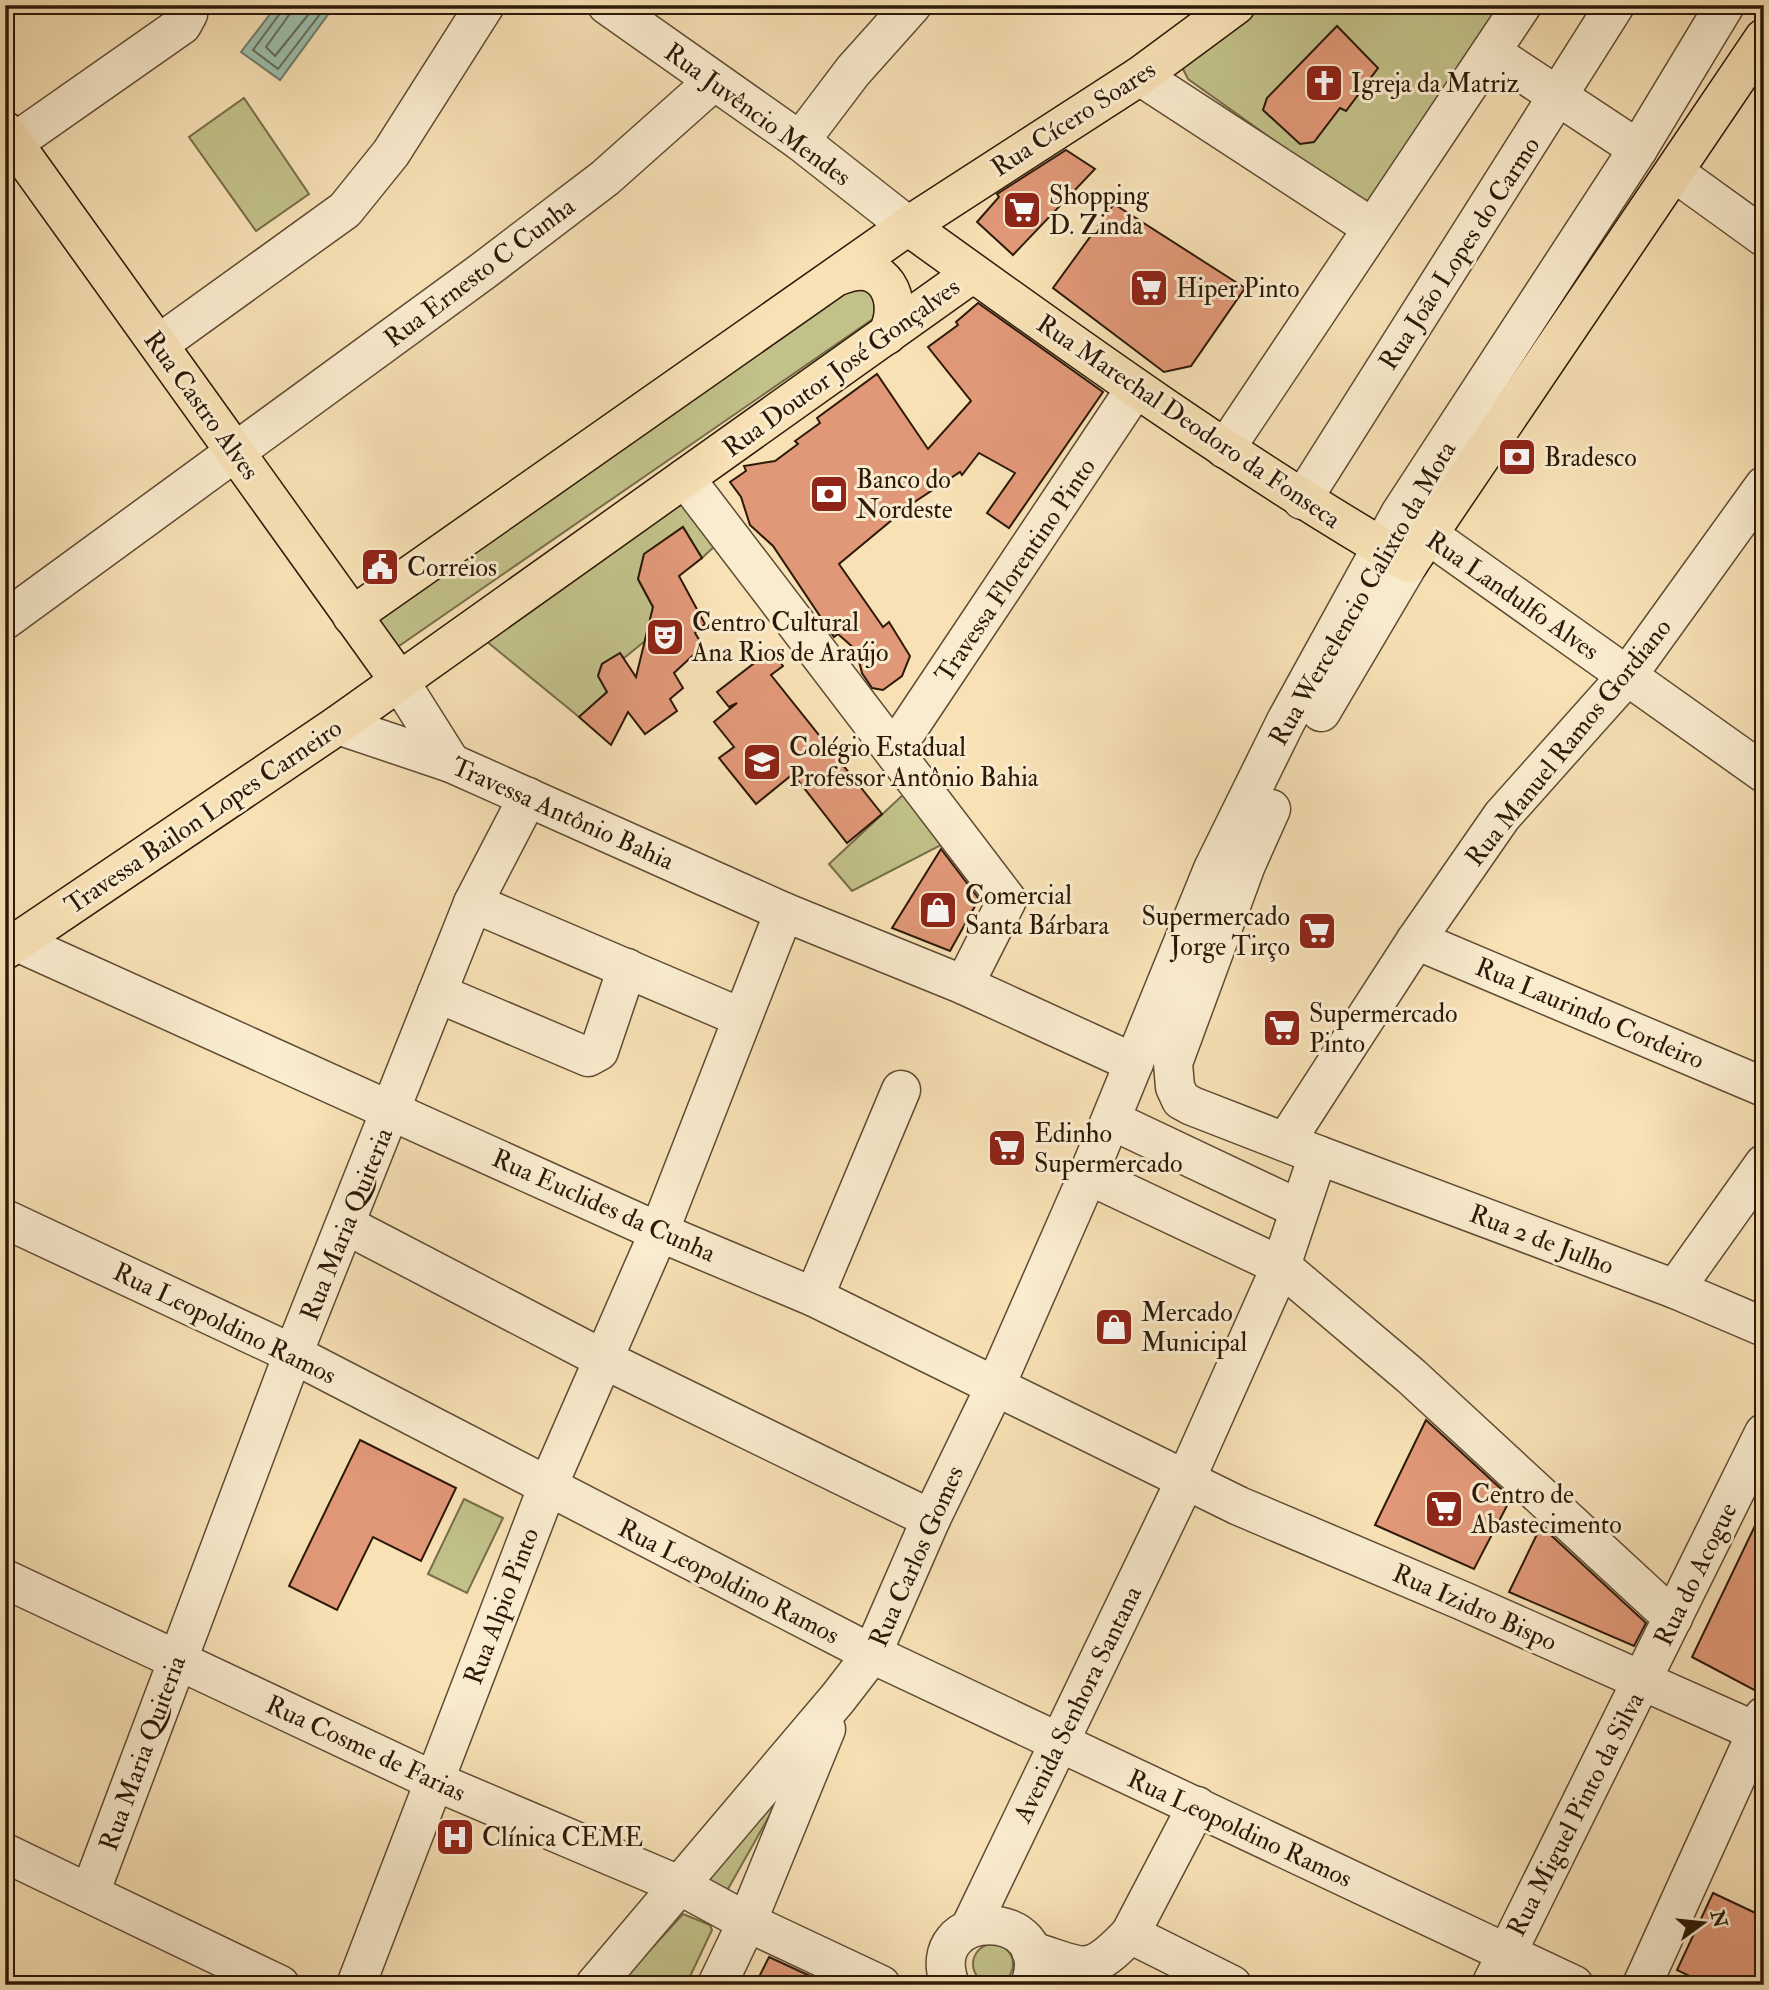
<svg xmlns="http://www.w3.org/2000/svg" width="1769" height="1990" font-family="'IM FELL Double Pica',serif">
<rect width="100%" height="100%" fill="#f7e1b5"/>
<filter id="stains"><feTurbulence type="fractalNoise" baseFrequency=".00286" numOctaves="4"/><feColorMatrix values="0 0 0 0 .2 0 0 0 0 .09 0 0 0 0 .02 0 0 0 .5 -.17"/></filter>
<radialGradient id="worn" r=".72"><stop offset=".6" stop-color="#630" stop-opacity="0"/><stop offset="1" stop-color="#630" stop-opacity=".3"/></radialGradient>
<!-- green -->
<g fill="#c2c18a" stroke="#776d49" stroke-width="2">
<path d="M1256,5H1501L1369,204H1363L1188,79L1180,63Z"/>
<path d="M244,98L309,194L256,231L189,137Z"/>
<path d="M851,276L870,292L883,312L396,648L368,604Z"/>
<path d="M680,485L718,543L702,558L683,527L644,554L638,579L653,607L645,641L624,658L620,653L602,664L598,676L607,692L579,717L474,631Z"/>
<path d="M905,793L945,843L852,891L829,864Z"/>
<path d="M464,1499L503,1518L467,1593L428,1574Z"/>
<path d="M783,1779L772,1811L724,1896H719L705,1874Z"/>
<path d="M683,1914L710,1925L712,1930L686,1985H618Z"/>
<circle cx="993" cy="1964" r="20"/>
</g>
<!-- water -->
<path fill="#9dbead" stroke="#707c6b" stroke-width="2" d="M277,5H335L280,80L241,52Z"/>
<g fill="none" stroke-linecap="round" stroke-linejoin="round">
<!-- shore -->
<g stroke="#646c5a" stroke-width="2">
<path d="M282,5L281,12L253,50L278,69L327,5"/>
<path d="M291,5L289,15L266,47L275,56L316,5"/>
</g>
</g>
<!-- building -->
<g fill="#e19878" stroke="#2c1908" stroke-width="2">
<path d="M1337,26L1378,68L1346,111L1340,108L1314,142L1300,144L1263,110L1267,98Z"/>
<path d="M1066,150L1095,169L1013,255L977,222L999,197L997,194Z"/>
<path d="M1114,204L1245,288L1191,366L1164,372L1053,288Z"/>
<path d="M978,303L1103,392L1009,528L987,513L1015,473L979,453L962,475L960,472L910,505L839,564L883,627L889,622L910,656L902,676L883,690L872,688L862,673L856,650L838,634L834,637L773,546L750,525L741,497L730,482L746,471L744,466L775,461L798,444L795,441L820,423L817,418L877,374L928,449L971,401L928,347L958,325L956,322Z"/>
<path d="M683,527L702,558L679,576L705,624L695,633L703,646L674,673L683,688L670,699L677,711L645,734L628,712L611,745L579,717L607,692L598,676L602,664L620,653L636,677L653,607L638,579L644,554Z"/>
<path d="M771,650L783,666L771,675L882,814L847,843L793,774L756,804L719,758L734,747L714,722L737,703L729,707L717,692Z"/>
<path d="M941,849L979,899L950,951L892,928Z"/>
<path d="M1426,1420L1511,1498L1474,1569L1375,1525Z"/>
<path d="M360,1440L456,1488L421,1561L373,1537L337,1610L289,1586Z"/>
<path d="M1764,1507V1675L1756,1691L1692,1657Z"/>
<path d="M1541,1526L1646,1623L1634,1646L1509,1592Z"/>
<path d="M1713,1893L1764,1917V1985H1708L1677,1970Z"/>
<path d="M769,1957L808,1975L827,1985H755Z"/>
</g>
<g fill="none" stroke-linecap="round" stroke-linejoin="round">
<defs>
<g id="minor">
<path d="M607,5L800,141L908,226"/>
<path d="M1491,52L1638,149"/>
<path d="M1140,76L1371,227"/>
<path d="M800,141L853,71L912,5"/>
<path d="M5,149L182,25L188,14L183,5"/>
<path d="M1674,172L1764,237"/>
<path d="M159,344L345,210L391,153L485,5"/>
<path d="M1225,449L1522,5"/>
<path d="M685,478L1007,900L964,985"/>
<path d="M1302,500L1615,5"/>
<path d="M1402,516L1764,773"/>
<path d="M5,620L483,271L605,178L714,81"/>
<path d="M398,679L451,763"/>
<path d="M1321,712L1409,563"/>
<path d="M338,725L451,763L784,912L964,985L1134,1063"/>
<path d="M894,750L1135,389"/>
<path d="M473,903L740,1017"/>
<path d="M1416,940L1764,1087"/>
<path d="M17,942L659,1232L814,1297L1239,1506L1463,1601L1764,1735"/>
<path d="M437,993L588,1057L599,1051L627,968"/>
<path d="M1111,1120L1299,1209"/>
<path d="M1286,1141L1416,940L1502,816L1627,676L1764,486"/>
<path d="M1318,1155L1675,1289L1764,1327"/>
<path d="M1088,1175L1281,1266L1411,1376L1673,1618"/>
<path d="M5,1219L293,1354L872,1654L1574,1985"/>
<path d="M346,1225L603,1359L931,1519"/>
<path d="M1675,1289L1764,1164"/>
<path d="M814,1297L901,1090"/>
<path d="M5,1579L432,1780L679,1885L747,1922L881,1985"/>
<path d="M5,1853L280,1985"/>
<path d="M90,1893L293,1354L473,903L528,797"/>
<path d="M970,1928L1185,1481L1281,1266L1318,1155L1192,1106L1181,1100L1175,1087L1173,1063L1246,865L1271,809"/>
<path d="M1130,1934L1197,1806"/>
<path d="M1031,1951C1086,1967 1087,1979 1130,1934L1232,1985"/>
<path d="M356,1985L547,1488L659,1232L784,912"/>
<path d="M595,1985L838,1698L872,1654L931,1519L995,1387L1088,1175L1213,869L1286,721L1400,514L1638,149L1725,5"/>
<path d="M717,1985L747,1922L826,1729"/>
<path d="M950,1985C920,1905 1059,1906 1030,1985"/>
<path d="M1491,1985L1764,1433"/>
<path d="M1642,1985L1764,1716"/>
</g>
<g id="major">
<path d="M5,131L398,679"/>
<path d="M908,226C1072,344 1235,462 1409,563L1764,38"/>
<path d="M841,275C883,257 906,299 887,335"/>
<path d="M352,616L908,226L1140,76L1236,5"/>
<path d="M5,950L338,725L973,273"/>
</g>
</defs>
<!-- minor casing -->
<use href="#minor" stroke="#5f4b33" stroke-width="41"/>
<!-- major casing -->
<use href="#major" stroke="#2c1908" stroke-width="41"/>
<!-- minor -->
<use href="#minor" stroke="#faeccf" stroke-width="38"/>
<!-- major -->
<use href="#major" stroke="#f7e1b5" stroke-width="38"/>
</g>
<!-- icons -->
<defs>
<symbol id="church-square" viewBox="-11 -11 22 22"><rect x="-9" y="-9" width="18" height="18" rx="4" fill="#8f2418" stroke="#faeccf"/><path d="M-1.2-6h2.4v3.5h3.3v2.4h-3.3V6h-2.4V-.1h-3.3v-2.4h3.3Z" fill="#fff"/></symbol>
<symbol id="supermarket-square" viewBox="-11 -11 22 22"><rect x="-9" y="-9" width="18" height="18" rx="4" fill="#8f2418" stroke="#faeccf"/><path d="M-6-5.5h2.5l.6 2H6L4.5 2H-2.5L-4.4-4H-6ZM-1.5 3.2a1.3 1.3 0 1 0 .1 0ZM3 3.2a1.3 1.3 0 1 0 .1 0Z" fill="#fff"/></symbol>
<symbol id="bank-square" viewBox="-11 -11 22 22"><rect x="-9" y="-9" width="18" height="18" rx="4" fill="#8f2418" stroke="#faeccf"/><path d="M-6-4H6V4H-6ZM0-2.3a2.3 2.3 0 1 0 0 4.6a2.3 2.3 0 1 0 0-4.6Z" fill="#fff"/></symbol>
<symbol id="civic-square" viewBox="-11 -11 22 22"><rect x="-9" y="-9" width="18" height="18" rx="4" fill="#8f2418" stroke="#faeccf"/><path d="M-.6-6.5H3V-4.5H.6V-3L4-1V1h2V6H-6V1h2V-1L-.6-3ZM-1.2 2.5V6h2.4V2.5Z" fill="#fff"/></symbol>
<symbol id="theatre-square" viewBox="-11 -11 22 22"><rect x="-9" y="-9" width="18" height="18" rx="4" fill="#8f2418" stroke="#faeccf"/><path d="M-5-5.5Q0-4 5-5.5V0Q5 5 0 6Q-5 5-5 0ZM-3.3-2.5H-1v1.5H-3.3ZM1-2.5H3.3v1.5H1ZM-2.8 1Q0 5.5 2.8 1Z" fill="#fff"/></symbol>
<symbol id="school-square" viewBox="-11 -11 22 22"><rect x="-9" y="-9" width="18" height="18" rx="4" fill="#8f2418" stroke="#faeccf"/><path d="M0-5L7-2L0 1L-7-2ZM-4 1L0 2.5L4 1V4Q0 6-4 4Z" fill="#fff"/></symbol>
<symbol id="shop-square" viewBox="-11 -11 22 22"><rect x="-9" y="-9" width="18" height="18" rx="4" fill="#8f2418" stroke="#faeccf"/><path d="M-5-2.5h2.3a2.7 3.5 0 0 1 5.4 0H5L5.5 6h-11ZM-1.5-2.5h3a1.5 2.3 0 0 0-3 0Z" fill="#fff"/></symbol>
<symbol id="hospital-square" viewBox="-11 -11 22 22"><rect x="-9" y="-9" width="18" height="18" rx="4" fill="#8f2418" stroke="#faeccf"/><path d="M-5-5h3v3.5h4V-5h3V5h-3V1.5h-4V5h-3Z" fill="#fff"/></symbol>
</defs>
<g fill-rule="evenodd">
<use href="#church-square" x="1302" y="61" width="44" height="44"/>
<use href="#supermarket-square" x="1000" y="188" width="44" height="44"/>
<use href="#supermarket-square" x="1127" y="266" width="44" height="44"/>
<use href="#bank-square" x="1495" y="435" width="44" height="44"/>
<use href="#bank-square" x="807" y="472" width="44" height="44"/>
<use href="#civic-square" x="358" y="545" width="44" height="44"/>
<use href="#theatre-square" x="643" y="615" width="44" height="44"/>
<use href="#school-square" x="740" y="740" width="44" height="44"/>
<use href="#shop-square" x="916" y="888" width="44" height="44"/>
<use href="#supermarket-square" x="1295" y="909" width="44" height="44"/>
<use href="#supermarket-square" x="1260" y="1006" width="44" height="44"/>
<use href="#supermarket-square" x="985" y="1126" width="44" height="44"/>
<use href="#shop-square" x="1092" y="1305" width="44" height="44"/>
<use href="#supermarket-square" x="1422" y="1487" width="44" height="44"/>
<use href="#hospital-square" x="433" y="1815" width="44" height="44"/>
</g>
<g text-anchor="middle" stroke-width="6" stroke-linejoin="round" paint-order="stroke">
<!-- poi labels -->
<g font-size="26" fill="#2c1908" stroke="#faeccf" text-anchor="start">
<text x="1351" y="92">Igreja da Matriz</text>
<text x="1049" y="204">Shopping<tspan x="1049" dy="30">D. Zinda</tspan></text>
<text x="1176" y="297">Hiper Pinto</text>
<text x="1544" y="466">Bradesco</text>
<text x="856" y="488">Banco do<tspan x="856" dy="30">Nordeste</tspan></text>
<text x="407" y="576">Correios</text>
<text x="692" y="631">Centro Cultural<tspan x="692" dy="30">Ana Rios de Araújo</tspan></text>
<text x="789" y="756">Colégio Estadual<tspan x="789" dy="30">Professor Antônio Bahia</tspan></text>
<text x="965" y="904">Comercial<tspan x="965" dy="30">Santa Bárbara</tspan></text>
<text x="1290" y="925" text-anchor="end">Supermercado<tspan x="1290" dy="30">Jorge Tirço</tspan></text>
<text x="1309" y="1022">Supermercado<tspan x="1309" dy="30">Pinto</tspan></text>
<text x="1034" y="1142">Edinho<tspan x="1034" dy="30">Supermercado</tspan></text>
<text x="1141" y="1321">Mercado<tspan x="1141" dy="30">Municipal</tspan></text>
<text x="1471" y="1503">Centro de<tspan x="1471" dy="30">Abastecimento</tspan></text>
<text x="482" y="1846">Clínica CEME</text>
</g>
<!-- street labels -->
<g font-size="26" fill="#2c1908" stroke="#faeccf">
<text transform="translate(758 114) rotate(36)" y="9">Rua Juvêncio Mendes</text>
<text transform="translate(1073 118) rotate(-33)" y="9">Rua Cícero Soares</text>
<text transform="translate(1459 253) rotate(-57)" y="9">Rua João Lopes do Carmo</text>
<text transform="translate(479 272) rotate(-37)" y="9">Rua Ernesto C Cunha</text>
<text transform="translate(841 367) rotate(-36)" y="9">Rua Doutor José Gonçalves</text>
<text transform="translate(202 405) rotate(54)" y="9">Rua Castro Alves</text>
<text transform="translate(1189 421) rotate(34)" y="9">Rua Marechal Deodoro da Fonseca</text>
<text transform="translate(1015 570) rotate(-56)" y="9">Travessa Florentino Pinto</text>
<text transform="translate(1362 593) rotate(-60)" y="9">Rua Wercelencio Calixto da Mota</text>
<text transform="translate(1513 595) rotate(35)" y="9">Rua Landulfo Alves</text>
<text transform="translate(1568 742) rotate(-51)" y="9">Rua Manuel Ramos Gordiano</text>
<text transform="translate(563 813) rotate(24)" y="9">Travessa Antônio Bahia</text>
<text transform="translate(203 816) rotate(-34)" y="9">Travessa Bailon Lopes Carneiro</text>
<text transform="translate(1590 1013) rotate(23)" y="9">Rua Laurindo Cordeiro</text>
<text transform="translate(604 1205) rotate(24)" y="9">Rua Euclides da Cunha</text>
<text transform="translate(346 1224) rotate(-68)" y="9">Rua Maria Quiteria</text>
<text transform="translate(1542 1239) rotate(21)" y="9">Rua 2 de Julho</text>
<text transform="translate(225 1323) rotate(26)" y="9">Rua Leopoldino Ramos</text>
<text transform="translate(916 1556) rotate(-66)" y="9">Rua Carlos Gomes</text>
<text transform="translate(1695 1574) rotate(-64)" y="9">Rua do Acogue</text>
<text transform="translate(729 1581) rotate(27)" y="9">Rua Leopoldino Ramos</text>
<text transform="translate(501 1606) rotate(-69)" y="9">Rua Alpio Pinto</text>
<text transform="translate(1475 1607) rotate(24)" y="9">Rua Izidro Bispo</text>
<text transform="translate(1077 1704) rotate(-64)" y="9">Avenida Senhora Santana</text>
<text transform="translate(366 1748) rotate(25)" y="9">Rua Cosme de Farias</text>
<text transform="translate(142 1753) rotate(-70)" y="9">Rua Maria Quiteria</text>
<text transform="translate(1575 1814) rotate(-63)" y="9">Rua Miguel Pinto da Silva</text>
<text transform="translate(1240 1828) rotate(25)" y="9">Rua Leopoldino Ramos</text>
</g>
</g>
<!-- margin -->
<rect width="1769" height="1990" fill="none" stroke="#f7e1b5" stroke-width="28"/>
<rect x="7" y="7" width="1755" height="1976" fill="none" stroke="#2c1908" stroke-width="3.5"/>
<rect x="14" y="14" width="1741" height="1962" fill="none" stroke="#2c1908" stroke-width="2"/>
<!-- north arrow -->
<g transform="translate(1703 1923) rotate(75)" stroke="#faeccf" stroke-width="5" paint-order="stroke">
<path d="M0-5L12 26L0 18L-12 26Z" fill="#2c1908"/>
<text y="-10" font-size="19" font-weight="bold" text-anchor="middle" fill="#2c1908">N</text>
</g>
<rect width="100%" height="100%" filter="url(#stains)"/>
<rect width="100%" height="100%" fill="url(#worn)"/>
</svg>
